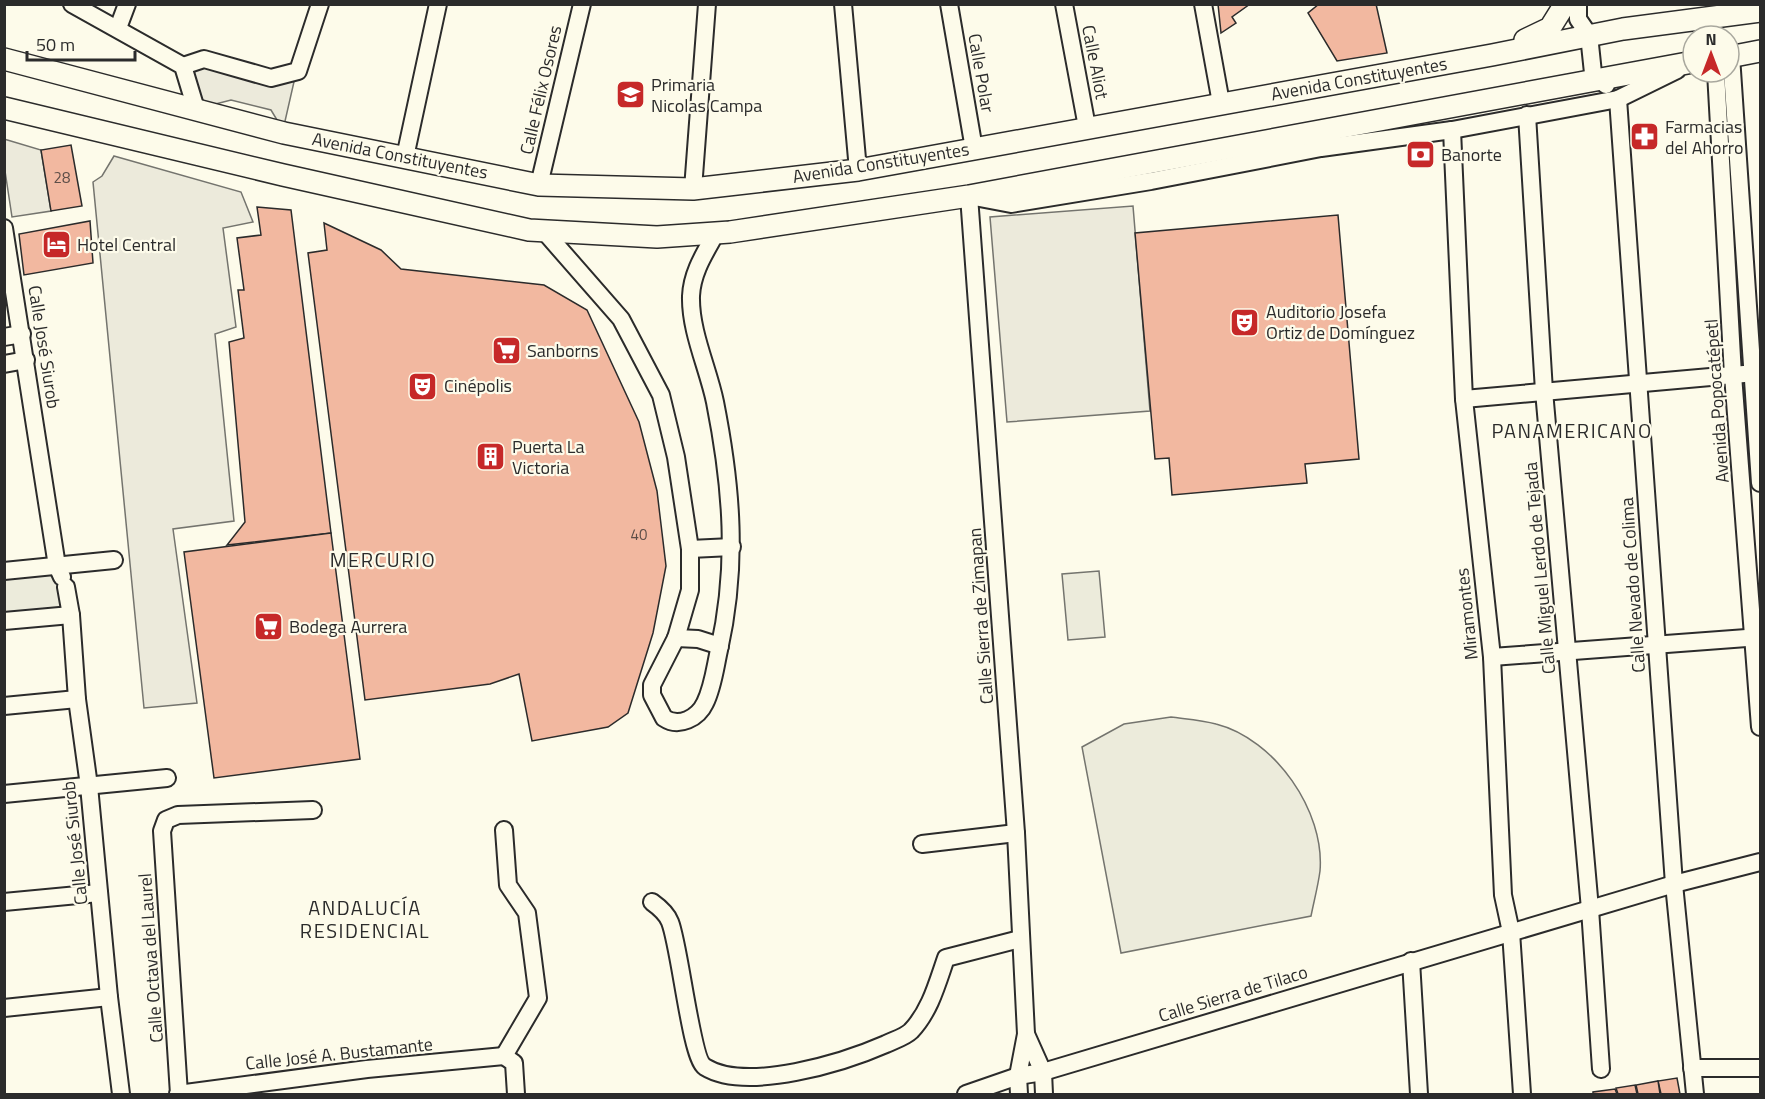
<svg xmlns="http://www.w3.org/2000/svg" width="1765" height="1099" font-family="'Titillium Web',sans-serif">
<rect width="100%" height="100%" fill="#fdfbea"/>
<!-- green -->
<g fill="#ecebdb" stroke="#74746e" stroke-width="1.5">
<path d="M1099,571L1105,637L1068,640L1062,574Z"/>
<path d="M55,572L66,613L5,618V577Z"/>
<path d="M1171,717C1186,719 1202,720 1216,724C1275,739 1325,811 1320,871C1318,886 1314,901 1311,916L1121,953L1082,747L1124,724Z"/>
</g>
<!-- parking -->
<g fill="#eceadb" stroke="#74746e" stroke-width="1.5">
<path d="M204,59L271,78L296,73L283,130L271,110L231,100L196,109L183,66Z"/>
<path d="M4,139L41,150L51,211L12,217L5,171Z"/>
<path d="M114,156L241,192L253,222L223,228L236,327L215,334L234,521L173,529L197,703L144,708L93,182L102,176Z"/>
<path d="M1133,206L1150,411L1007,422L990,217Z"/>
</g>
<!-- building -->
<g fill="#f2b8a0" stroke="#2b2b2b" stroke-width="1.5">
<path d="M1218,4H1250L1232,17L1236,23L1221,33Z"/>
<path d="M1319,4H1376L1387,53L1337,61L1308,13Z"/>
<path d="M71,145L82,206L51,211L41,150Z"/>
<path d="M257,207L291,210L331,533L227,545L245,522L229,342L244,338L238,290H244L237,238L261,235Z"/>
<path d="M1338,215L1359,459L1305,464L1307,483L1172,495L1169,458L1155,459L1135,233Z"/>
<path d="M90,221L93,263L24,275L19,234Z"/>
<path d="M324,223L381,250L401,269L544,285L587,310L639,422L657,491L666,566L653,633L628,713L608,727L532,741L519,674L490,684L365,700L308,253L327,250Z"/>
<path d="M331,533L360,759L214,778L184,552Z"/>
<path d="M1677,1078L1680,1094H1661L1658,1081Z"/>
<path d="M1658,1081L1660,1094H1638L1636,1085Z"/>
<path d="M1635,1085L1637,1094H1618L1616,1088Z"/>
<path d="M1615,1089L1617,1094H1593V1092Z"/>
</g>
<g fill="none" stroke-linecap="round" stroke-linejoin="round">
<defs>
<g id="minor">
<path d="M72,4L183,66L196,109"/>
<path d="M843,4L858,170"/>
<path d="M949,4L974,149"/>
<path d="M1064,4L1087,127"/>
<path d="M1203,4L1221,103"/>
<path d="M1578,4V19L1589,35L1593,73L1606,85"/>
<path d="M118,28L127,4"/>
<path d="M1731,56L1760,483"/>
<path d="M183,66L204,59L271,78L298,71L320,4"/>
<path d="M1716,72L1733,375L1760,727"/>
<path d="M1618,99L1674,884L1695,1094"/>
<path d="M1527,115L1544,391L1590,909L1601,1069"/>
<path d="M1452,130L1464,399L1492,657L1503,895L1511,932L1522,1094"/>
<path d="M405,157L438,4"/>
<path d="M539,185L582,4"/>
<path d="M693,189L707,4"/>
<path d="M4,228L57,566L62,577"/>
<path d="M544,231L621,319L661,395L676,457L690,549V590L676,638L652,685V695L664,718C679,728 698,718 705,703C713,687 715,668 719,650C738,565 732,488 715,402C708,368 690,331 691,296C692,272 705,253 716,233"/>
<path d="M4,337L22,334"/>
<path d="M4,364L26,360"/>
<path d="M1464,399L1744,374"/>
<path d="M690,549L732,547"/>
<path d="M4,571L114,560"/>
<path d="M66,587L71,615L77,699L89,786L109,997L121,1094"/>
<path d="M4,621L71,615"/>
<path d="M676,638L698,639L720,646"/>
<path d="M1492,657L1760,637"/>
<path d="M4,706L77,699"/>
<path d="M4,794L167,778"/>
<path d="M504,830L508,885L527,913L538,998L504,1056"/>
<path d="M922,844L1016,833"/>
<path d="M4,902L99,893"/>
<path d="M652,902C659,907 667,914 670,922C680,947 691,1059 705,1067C747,1093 845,1062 886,1044C894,1040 905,1037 911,1031C930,1011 937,984 946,958L1020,939"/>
<path d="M1411,961L1419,1094"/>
<path d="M4,1008L109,997"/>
<path d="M1026,1034L1043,1072L1044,1094"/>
<path d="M504,1056L514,1063L516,1094"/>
<path d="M1692,1068H1760"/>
<path d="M178,1094L367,1069L504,1056"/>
<path d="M179,1094L162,831L166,820L178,815L313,810"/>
<path d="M966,1094L1018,1076L1043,1072L1674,884L1760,862"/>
<path d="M1019,1094L1018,1076L1026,1034L1016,833L969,196L1011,204L1151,181L1321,148L1452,130L1618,99L1677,70"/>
</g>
<g id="major">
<path d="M1525,40L1550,28L1565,4"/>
<path d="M1729,57L1760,51"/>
<path d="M4,59L284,133L539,185L693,189L858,170L1492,55L1623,29L1760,11"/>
<path d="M4,108L283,175L529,230L657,237L730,232L969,196L1693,62"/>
</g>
</defs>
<!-- minor casing -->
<use href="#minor" stroke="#2b2b2b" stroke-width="20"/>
<!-- major casing -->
<use href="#major" stroke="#2b2b2b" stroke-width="24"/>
<!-- minor -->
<use href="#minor" stroke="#fdfbea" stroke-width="16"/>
<!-- major -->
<use href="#major" stroke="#fdfbea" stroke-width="21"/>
</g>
<!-- icons -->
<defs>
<symbol id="school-square" viewBox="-11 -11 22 22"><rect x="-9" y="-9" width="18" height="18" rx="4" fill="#c62828" stroke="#fdfbea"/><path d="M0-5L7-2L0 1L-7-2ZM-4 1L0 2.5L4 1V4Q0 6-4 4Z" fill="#fff"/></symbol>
<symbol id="pharmacy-square" viewBox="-11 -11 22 22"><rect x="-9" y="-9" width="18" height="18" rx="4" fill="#c62828" stroke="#fdfbea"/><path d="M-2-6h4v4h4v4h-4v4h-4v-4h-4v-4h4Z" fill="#fff"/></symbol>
<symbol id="bank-square" viewBox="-11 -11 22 22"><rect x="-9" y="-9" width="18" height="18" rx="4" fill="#c62828" stroke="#fdfbea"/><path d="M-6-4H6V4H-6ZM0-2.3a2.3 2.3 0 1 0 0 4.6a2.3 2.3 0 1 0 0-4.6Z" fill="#fff"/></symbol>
<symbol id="hotel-square" viewBox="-11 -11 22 22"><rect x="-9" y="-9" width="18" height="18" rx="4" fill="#c62828" stroke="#fdfbea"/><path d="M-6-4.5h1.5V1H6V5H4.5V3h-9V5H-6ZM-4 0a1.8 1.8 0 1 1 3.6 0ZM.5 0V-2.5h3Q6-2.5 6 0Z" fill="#fff"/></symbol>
<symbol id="theatre-square" viewBox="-11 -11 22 22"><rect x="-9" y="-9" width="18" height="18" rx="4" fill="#c62828" stroke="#fdfbea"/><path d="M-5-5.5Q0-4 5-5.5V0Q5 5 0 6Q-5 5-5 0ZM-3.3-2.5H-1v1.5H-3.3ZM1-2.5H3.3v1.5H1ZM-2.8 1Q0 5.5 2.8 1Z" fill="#fff"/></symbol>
<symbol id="supermarket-square" viewBox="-11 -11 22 22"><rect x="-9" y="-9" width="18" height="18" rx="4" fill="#c62828" stroke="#fdfbea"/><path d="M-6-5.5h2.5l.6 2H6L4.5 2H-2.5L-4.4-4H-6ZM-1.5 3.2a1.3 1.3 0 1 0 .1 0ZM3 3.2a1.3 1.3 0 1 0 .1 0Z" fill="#fff"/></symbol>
<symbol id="building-square" viewBox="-11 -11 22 22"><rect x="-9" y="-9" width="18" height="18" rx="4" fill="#c62828" stroke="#fdfbea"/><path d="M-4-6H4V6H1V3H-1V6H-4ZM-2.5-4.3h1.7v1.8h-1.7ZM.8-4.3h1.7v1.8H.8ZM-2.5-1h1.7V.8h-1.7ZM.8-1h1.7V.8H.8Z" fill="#fff"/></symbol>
</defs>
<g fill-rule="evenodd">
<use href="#school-square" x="614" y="78" width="33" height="33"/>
<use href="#pharmacy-square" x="1628" y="120" width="33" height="33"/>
<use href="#bank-square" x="1404" y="138" width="33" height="33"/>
<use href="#hotel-square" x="40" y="228" width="33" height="33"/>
<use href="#theatre-square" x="1228" y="306" width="33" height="33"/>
<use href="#supermarket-square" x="490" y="334" width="33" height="33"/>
<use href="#theatre-square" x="406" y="370" width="33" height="33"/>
<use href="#building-square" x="474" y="440" width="33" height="33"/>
<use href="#supermarket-square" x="252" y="610" width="33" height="33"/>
</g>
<g text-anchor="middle" stroke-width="4.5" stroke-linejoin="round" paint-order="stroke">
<!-- number labels -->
<g font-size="15" fill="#5d4e48">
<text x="62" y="183">28</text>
<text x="639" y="540">40</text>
</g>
<!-- street labels -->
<g font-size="18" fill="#2b2b2b" stroke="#fdfbea">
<text transform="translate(1095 62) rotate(79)" y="6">Calle Aliot</text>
<text transform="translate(981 73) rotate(80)" y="6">Calle Polar</text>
<text transform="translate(1359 79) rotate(-10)" y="6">Avenida Constituyentes</text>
<text transform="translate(541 90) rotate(-77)" y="6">Calle Félix Osores</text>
<text transform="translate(400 156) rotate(11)" y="6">Avenida Constituyentes</text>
<text transform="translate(881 163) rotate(-9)" y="6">Avenida Constituyentes</text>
<text transform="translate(44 347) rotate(81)" y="6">Calle José Siurob</text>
<text transform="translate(1717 401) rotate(-94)" y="6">Avenida Popocatépetl</text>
<text transform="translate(1540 568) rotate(-95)" y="6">Calle Miguel Lerdo de Tejada</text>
<text transform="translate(1633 585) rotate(-94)" y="6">Calle Nevado de Colima</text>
<text transform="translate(1467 614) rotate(-96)" y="6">Miramontes</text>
<text transform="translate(981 616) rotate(-94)" y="6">Calle Sierra de Zimapan</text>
<text transform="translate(75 843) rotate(-96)" y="6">Calle José Siurob</text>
<text transform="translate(151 958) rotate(-94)" y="6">Calle Octava del Laurel</text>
<text transform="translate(1233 994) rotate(-17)" y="6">Calle Sierra de Tilaco</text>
<text transform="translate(339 1054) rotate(-6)" y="6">Calle José A. Bustamante</text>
</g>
<!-- poi labels -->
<g font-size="18" fill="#2b2b2b" stroke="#fdfbea" text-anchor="start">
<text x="651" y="91">Primaria<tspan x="651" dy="21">Nicolas Campa</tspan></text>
<text x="1665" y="133">Farmacias<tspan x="1665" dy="21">del Ahorro</tspan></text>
<text x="1441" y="161">Banorte</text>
<text x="77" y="251">Hotel Central</text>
<text x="1266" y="318">Auditorio Josefa<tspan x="1266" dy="21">Ortiz de Domínguez</tspan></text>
<text x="527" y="357">Sanborns</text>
<text x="444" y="392">Cinépolis</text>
<text x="512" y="453">Puerta La<tspan x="512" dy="21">Victoria</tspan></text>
<text x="289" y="633">Bodega Aurrera</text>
</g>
<!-- neighbourhood labels -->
<g font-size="20" letter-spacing="1.5" fill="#2b2b2b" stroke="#fdfbea">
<text x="1572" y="438">PANAMERICANO</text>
<text x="383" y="567">MERCURIO</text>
<text x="365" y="915">ANDALUCÍA<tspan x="365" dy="23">RESIDENCIAL</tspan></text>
</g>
</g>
<!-- border -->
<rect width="1765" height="1099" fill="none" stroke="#2b2b2b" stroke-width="12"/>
<!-- north arrow -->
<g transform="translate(1711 54)"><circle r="28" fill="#fdfbea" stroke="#a9a89e" stroke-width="1.5"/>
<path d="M0-4.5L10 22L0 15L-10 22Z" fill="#c62828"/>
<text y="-9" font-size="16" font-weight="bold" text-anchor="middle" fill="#2b2b2b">N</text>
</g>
<!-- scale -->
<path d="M27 51v9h108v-9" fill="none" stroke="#2b2b2b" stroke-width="3"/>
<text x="36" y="51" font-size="18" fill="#2b2b2b" stroke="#fdfbea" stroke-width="4.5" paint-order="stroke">50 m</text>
</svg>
